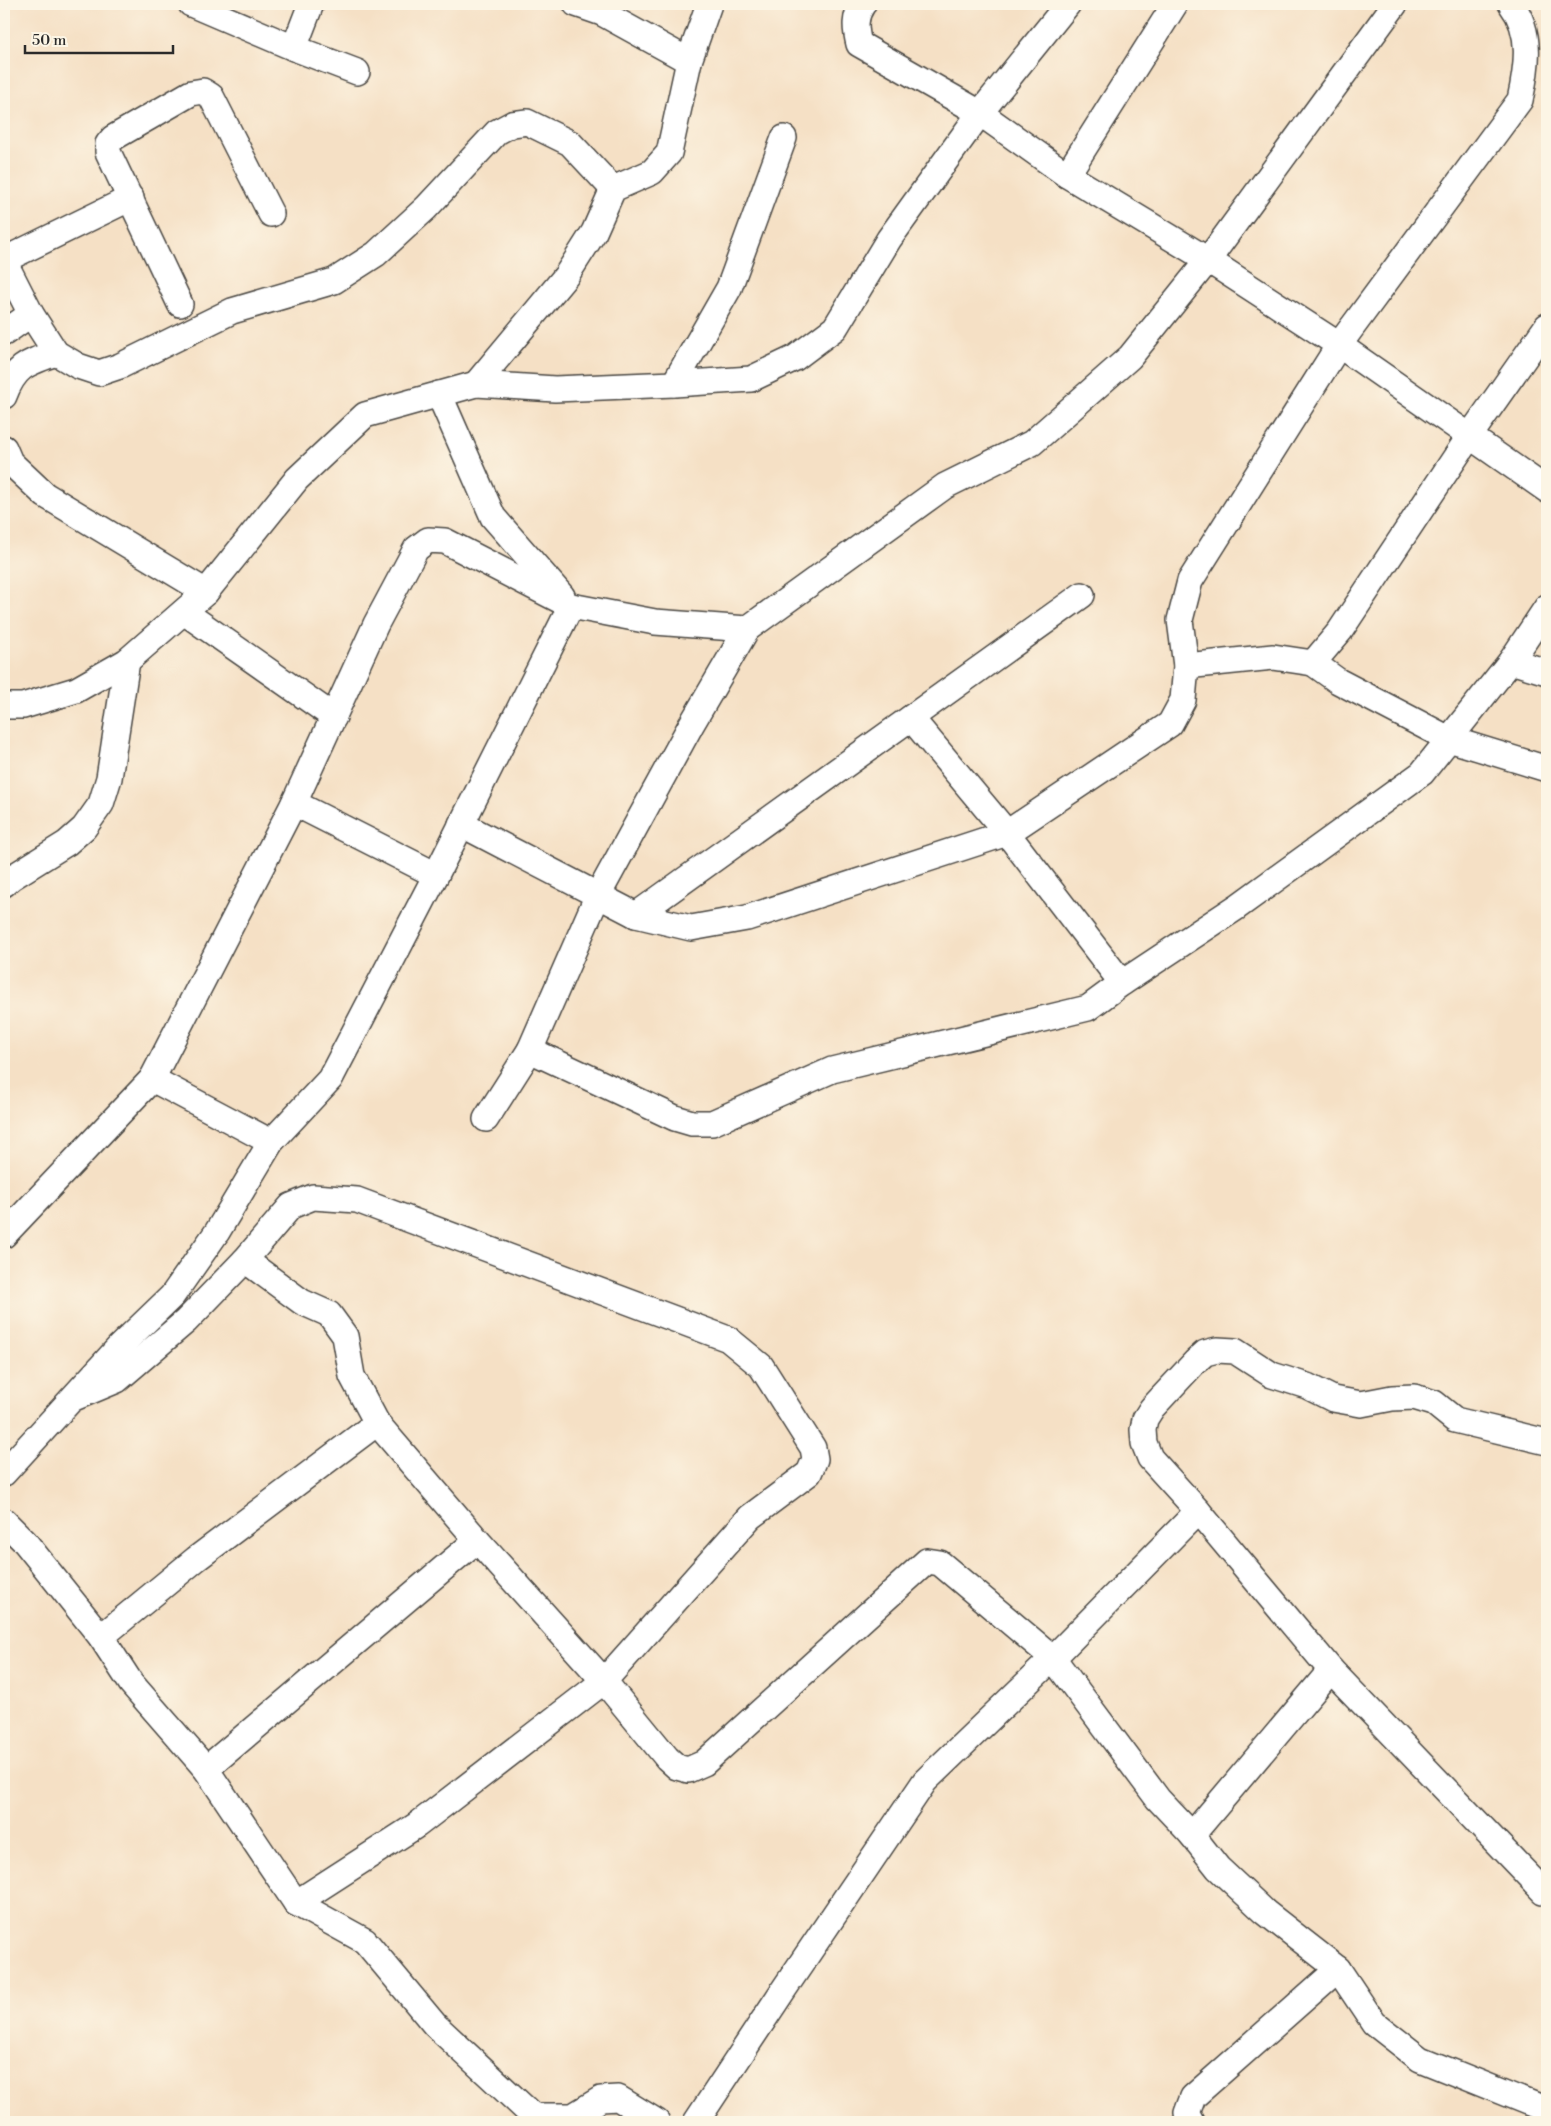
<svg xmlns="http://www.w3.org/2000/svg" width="1551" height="2126" font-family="'Libre Bodoni',serif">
<rect width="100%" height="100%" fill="#fcf5e5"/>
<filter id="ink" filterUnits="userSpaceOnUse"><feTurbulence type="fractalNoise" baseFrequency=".02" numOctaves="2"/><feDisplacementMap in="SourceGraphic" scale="10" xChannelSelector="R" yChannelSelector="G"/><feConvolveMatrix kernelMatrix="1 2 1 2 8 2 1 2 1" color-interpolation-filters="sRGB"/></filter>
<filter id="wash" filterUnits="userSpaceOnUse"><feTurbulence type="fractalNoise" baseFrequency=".0096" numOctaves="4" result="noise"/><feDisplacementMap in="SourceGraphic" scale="20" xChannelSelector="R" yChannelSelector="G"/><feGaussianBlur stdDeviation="1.12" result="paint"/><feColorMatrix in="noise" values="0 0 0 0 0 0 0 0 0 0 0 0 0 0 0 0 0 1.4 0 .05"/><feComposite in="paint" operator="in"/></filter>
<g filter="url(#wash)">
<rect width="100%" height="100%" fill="#f5e0c5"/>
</g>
<g filter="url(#ink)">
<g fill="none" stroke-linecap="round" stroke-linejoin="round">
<defs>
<g id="minor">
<path d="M191,4L294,48L357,72"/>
<path d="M576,4L602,13L689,61L709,4"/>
<path d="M863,4C854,17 855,28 859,44L980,113L1067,175L1208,260L1339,345L1547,490"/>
<path d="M294,48L311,4"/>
<path d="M1067,175L1175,4"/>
<path d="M4,260L131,198"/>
<path d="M4,261L31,314L56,353L78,366L99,373L120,366L232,311L334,281L376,254L426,208L497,132L512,124L527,122L570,143L613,189"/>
<path d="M180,304L108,152V144L113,138L191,93L203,91L211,96L271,214"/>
<path d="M1547,326L1469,437L1340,631L1313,663L1338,681L1449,739L1547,769"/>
<path d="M4,333L31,314"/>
<path d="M476,384L566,276L594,232L613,189L652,172L669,153L689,61"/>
<path d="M674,384L729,288L784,138"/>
<path d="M439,394L493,517L562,596"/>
<path d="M4,396C15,366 27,363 56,353"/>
<path d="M4,448L10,462L45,495L206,592"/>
<path d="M184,612L334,717"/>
<path d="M1511,661L1547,672"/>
<path d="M1186,666L1273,657L1313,663"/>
<path d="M4,706H23L76,690L127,661L206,592L297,479L365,415L476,384L555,389L674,384L751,379L795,358L835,328L889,239L980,113L1068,4"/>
<path d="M911,718L1007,833L1122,983"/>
<path d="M294,803L436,875"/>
<path d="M461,824L636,915L691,928L747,918L1007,833L1170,724L1183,700L1186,666L1180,620L1190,581L1339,345L1520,100C1527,68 1533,32 1511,4"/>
<path d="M4,884L11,878L67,843L84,828L101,804L109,778L127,661"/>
<path d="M636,915L1082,595"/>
<path d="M530,1050L675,1118L692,1123H712L832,1070L1088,1008L1122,983L1237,907L1422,773L1511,661L1547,607"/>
<path d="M152,1079L271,1142"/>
<path d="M486,1119L530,1050L597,897L691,725L747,629"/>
<path d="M4,1235L152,1079L294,803L376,624L416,549L428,540L445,541L571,606L655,622L747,629L945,486L1032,443L1130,357L1208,260L1395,4"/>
<path d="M245,1260L302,1302L329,1314L345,1336L352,1376L377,1423L477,1540L604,1681L667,1758L677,1767L688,1770L704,1763L927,1561L940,1563L1053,1658L1158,1799L1192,1835L1218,1868L1265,1912L1338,1969L1374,2023L1420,2059L1547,2110"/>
<path d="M74,1398L117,1380L186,1321L245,1260L291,1206L313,1197L357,1200L728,1339L761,1366L813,1448L815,1459L809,1473L750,1517L604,1681L417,1825L296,1903"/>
<path d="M4,1473L120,1346L172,1296L217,1232L271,1142L330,1079L436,875L571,606"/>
<path d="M4,1521L25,1542L101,1637L131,1683L206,1769L296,1903L365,1941L435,2025L533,2116H573L601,2099L618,2098L657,2122"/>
<path d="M101,1637L196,1559L377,1423"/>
<path d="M206,1769L477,1540"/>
<path d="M1192,1835L1331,1670"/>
<path d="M1543,1891L1331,1670L1198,1511L1150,1458L1144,1443L1143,1430L1145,1419L1152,1408L1195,1362L1205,1353L1217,1350L1235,1351L1272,1375L1307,1386L1333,1399L1361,1404L1392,1398L1414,1397L1434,1403L1455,1420L1547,1442"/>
<path d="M696,2122L784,1989L925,1781L1053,1658L1198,1511"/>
<path d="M1192,2122L1187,2113L1193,2097L1338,1969"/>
</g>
</defs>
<!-- minor casing -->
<use href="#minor" stroke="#494642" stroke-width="28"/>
<!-- minor -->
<use href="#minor" stroke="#fff" stroke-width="25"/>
</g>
</g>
<!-- margin -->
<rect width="1551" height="2126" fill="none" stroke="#fcf5e5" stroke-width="20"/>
<!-- scale -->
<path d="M25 45v8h148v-8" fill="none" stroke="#2b2b2b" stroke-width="2.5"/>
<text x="32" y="45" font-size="15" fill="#2b2b2b" stroke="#fcf5e5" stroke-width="4" paint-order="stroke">50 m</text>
</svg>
